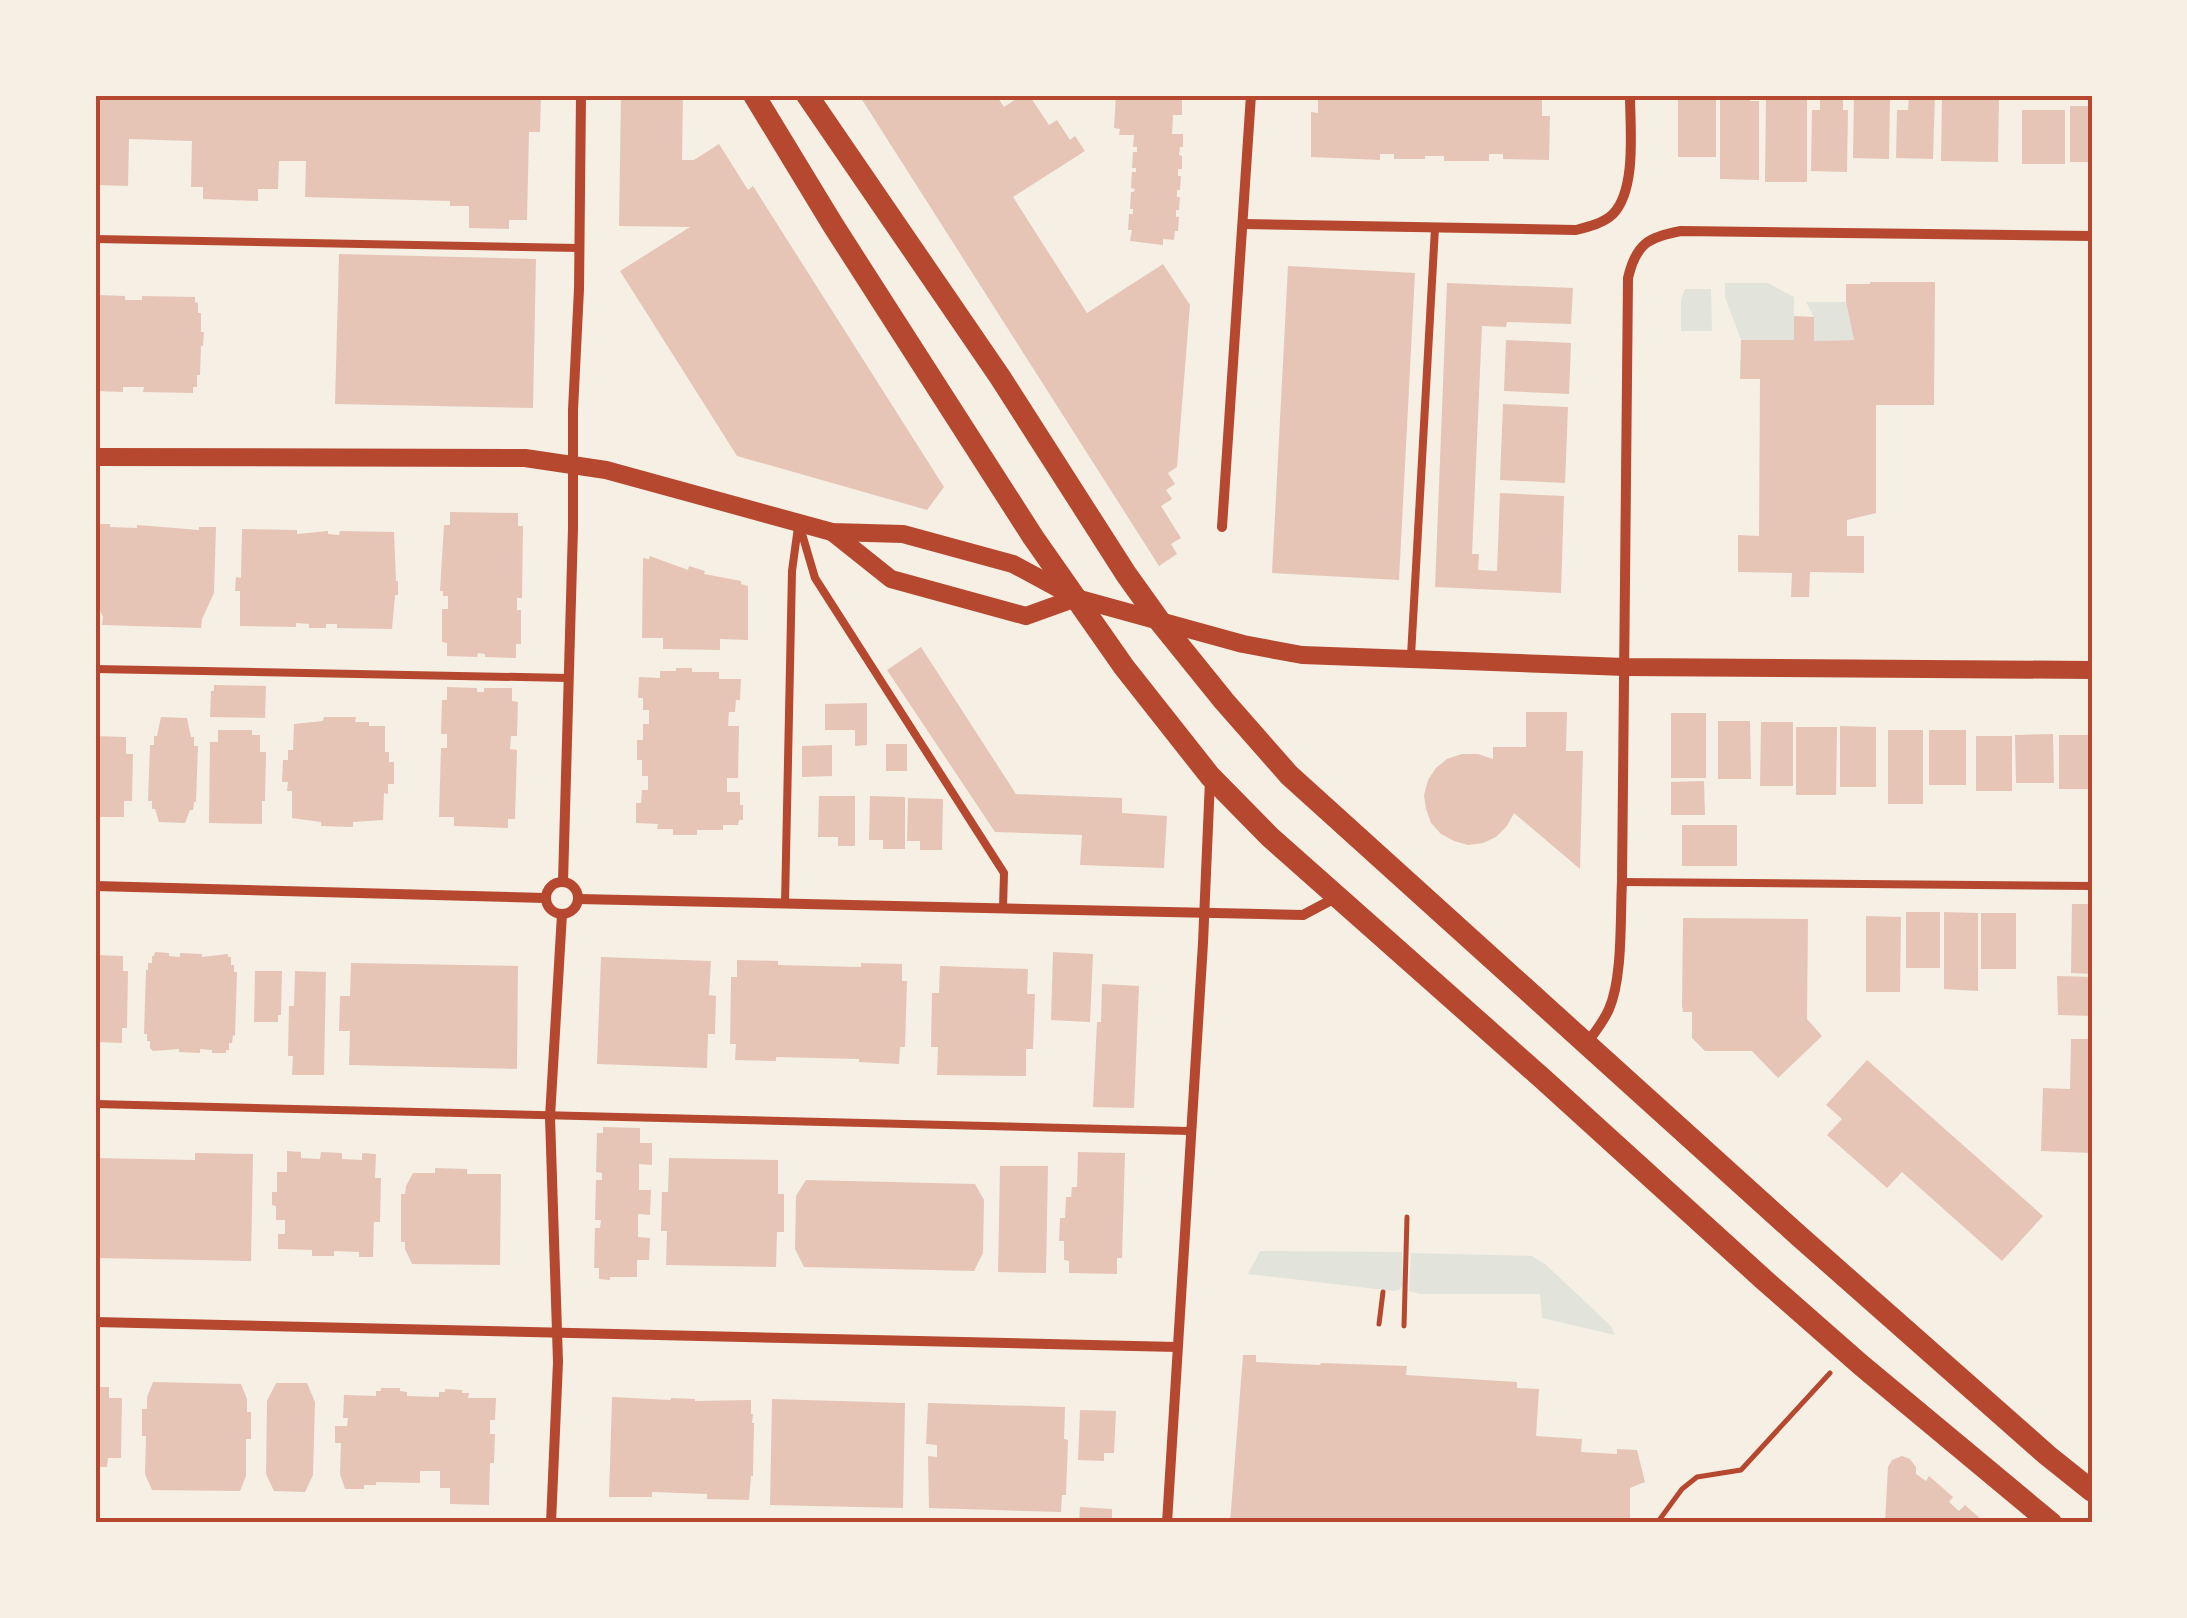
<svg xmlns="http://www.w3.org/2000/svg" width="2187" height="1618" font-family="Lato,sans-serif">
<rect width="100%" height="100%" fill="#f6efe4"/>
<!-- green -->
<g fill="#e2e4dc">
<path d="M1725,283H1768L1794,297V340H1741L1725,297Z"/>
<path d="M1685,289H1711L1712,331H1681V300Z"/>
<path d="M1806,302H1846L1854,340L1814,341V317Z"/>
<path d="M1260,1251L1402,1252L1403,1285L1399,1290L1393,1291L1248,1274Z"/>
<path d="M1411,1253L1532,1256L1545,1264L1611,1326L1615,1335L1542,1318L1540,1294H1420L1409,1291Z"/>
</g>
<!-- building -->
<g fill="#e6c5b7">
<path d="M95,95H541L540,132H529L527,220H509V229L469,228V206H450V201L305,197L306,161H279L278,189H258V201L203,199V187H191L192,141L129,139L128,186L95,185Z"/>
<path d="M621,95H683L682,160H694L719,144L748,190L753,186L944,487L927,510L737,456L620,271L690,227L619,226Z"/>
<path d="M859,95H996L1004,107L1022,95H1029L1049,125L1057,120L1070,140L1075,136L1085,151L1013,197L1087,313L1163,264L1190,305L1177,467L1168,473L1175,484L1166,490L1172,499L1161,506L1181,538L1171,544L1177,554L1159,566Z"/>
<path d="M1116,95H1135L1134,99L1161,100V95L1182,96V115H1173L1172,134H1183V147H1180L1179,155L1182,156V169H1178V176H1181L1180,190H1177V197H1180L1179,210H1176V217H1179L1178,231H1175L1174,240L1163,239V245L1130,241L1132,230H1128L1129,214H1133V209H1130L1131,192H1134L1135,189L1131,188L1132,172H1136V168H1132L1133,152H1137V147H1133L1134,135H1119L1120,129L1114,128Z"/>
<path d="M1318,95H1542V116H1550L1549,160L1503,159V154H1489V161H1444V156H1425V159H1394V154H1380V160L1311,157V112L1318,113Z"/>
<rect x="1678" y="95" width="38" height="62"/>
<path d="M1720,95H1750V101H1759V180L1720,179Z"/>
<path d="M1766,95H1807V182H1765Z"/>
<path d="M1820,95H1843V110H1848L1847,172L1811,171L1812,110H1820Z"/>
<path d="M1854,95H1890L1889,159L1853,158Z"/>
<path d="M1909,95H1935L1933,159L1896,158L1897,110H1908Z"/>
<path d="M1942,96H1999L1998,162L1941,161Z"/>
<rect x="2070" y="106" width="22" height="56"/>
<rect x="2022" y="110" width="43" height="54"/>
<path d="M339,254L536,259L533,408L335,404Z"/>
<path d="M1288,266L1415,273L1399,580L1272,573Z"/>
<path d="M1870,282H1935L1934,405H1876V513L1847,520V536H1864V573L1810,572L1809,597H1791L1792,573L1738,572V535L1759,536L1760,379H1740L1741,340H1794V316L1814,317V341L1854,340L1846,302V284H1870Z"/>
<path d="M1447,283L1573,288L1571,324L1507,322L1506,327L1482,326L1472,554H1479L1478,570L1497,571L1500,493L1564,496L1561,593L1435,587Z"/>
<path d="M98,295L125,296V300H142V296L195,297V302L198,303V313H201V332H204L203,346H201L200,375H197V387H193V393L143,392L144,387H123V392L96,391L95,299H98Z"/>
<path d="M1506,340L1571,343L1569,394L1504,391Z"/>
<path d="M1503,404L1568,407L1565,483L1500,480Z"/>
<path d="M450,512L518,513V526H523L522,598H517V610H521V644H516V658L485,657V654L478,653L477,657L447,656V643L442,642V609H448V596H443V591H440L444,525H450Z"/>
<path d="M95,524H110V527L137,528V525L199,530V527H216L214,593L202,619L201,628L102,625L103,617L95,600Z"/>
<path d="M242,529L297,530V534L328,531V534L339,535L340,531L394,532L396,581H398V595H395L392,629L337,628V624H326V628H309V624L296,623V627L240,626V591H235L236,577L241,578Z"/>
<path d="M650,556L688,570L689,566L705,571L704,574L741,581V584L748,586V640L720,639V650L663,649V638H642L643,558L649,559Z"/>
<path d="M921,647L1016,794L1122,798V813L1167,816L1164,868L1080,865L1082,835L995,832L887,670Z"/>
<path d="M676,668H692V672H719V679H741L740,700H736L735,712H729L728,726H739L738,778H727V792H740V805H743V820H739L738,825H723V830H697V835H673V829H657L658,824L636,823V803H641L642,790H648V776H642V760H637V740H643V724H649V710H643V698H638L639,677L660,678V671H676Z"/>
<path d="M214,685L266,686L265,718L210,717L211,691H214Z"/>
<path d="M447,687L477,688V692H484V688H512V701L518,702L517,736H511L510,749L517,750L515,819H508V828L454,826V817H439L441,748H447V734H441L442,700H447Z"/>
<path d="M867,703V745L855,746V730H825V704Z"/>
<path d="M1526,712H1567L1566,751H1583L1580,869L1514,813L1507,826L1496,837L1483,843L1468,845L1454,841L1441,834L1431,823L1426,809L1424,795L1428,780L1436,768L1447,759L1462,754H1478L1493,759V747H1526Z"/>
<rect x="1671" y="713" width="35" height="65"/>
<path d="M161,717L187,718L191,737H194V746H198L196,802H194L193,810H190L185,823L159,822L155,809H152V801H148L150,745H154V736H157Z"/>
<path d="M324,717H356L355,722H369V726H385V752H389V762H394V784H388V794L384,793L383,820L353,822V827L321,826V822L292,818V791H287L288,782H282L283,760H288V750H293L294,724L323,721Z"/>
<path d="M1718,721H1750L1751,779H1718Z"/>
<path d="M1761,722H1793V786H1760Z"/>
<path d="M1840,726L1876,727V787H1840Z"/>
<path d="M1796,727H1837L1836,795H1796Z"/>
<path d="M218,730H252V735H260V752H266L265,801H262V824L209,823L210,742H218Z"/>
<rect x="1888" y="730" width="35" height="74"/>
<rect x="1929" y="730" width="37" height="55"/>
<path d="M2053,734L2054,783H2016L2015,735Z"/>
<rect x="2059" y="735" width="33" height="54"/>
<path d="M95,736L126,737V754H133L132,801H124V817H95Z"/>
<rect x="1976" y="736" width="36" height="55"/>
<rect x="886" y="744" width="21" height="27"/>
<path d="M832,745V776L802,777V746Z"/>
<path d="M1704,781L1705,815H1671V782Z"/>
<path d="M819,796H855V846H838V837H818Z"/>
<path d="M870,796L905,797V849H883V840H869Z"/>
<path d="M908,798L943,799L942,850H920V841H907Z"/>
<rect x="1682" y="825" width="55" height="41"/>
<path d="M2072,904H2092V974L2071,973Z"/>
<rect x="1906" y="912" width="34" height="56"/>
<path d="M1944,912L1978,913V991L1944,989Z"/>
<rect x="1981" y="913" width="35" height="56"/>
<path d="M1866,916L1901,917L1900,992H1866Z"/>
<path d="M1683,918L1808,919L1807,1019L1822,1036L1778,1078L1752,1051H1705L1692,1038V1012H1683L1682,1005Z"/>
<path d="M155,952L169,953V956L180,957V953L202,954V957L228,954V957H231V965H234V972H237L235,1036L233,1035L232,1043H229V1050H226V1053H212V1050L200,1049V1053L179,1052V1049L153,1051L150,1048V1041H147V1034H144L146,970H148V963H152V956H154Z"/>
<path d="M1053,952L1093,954L1090,1022L1051,1020Z"/>
<path d="M95,955L123,956V971H128L127,1028H122V1043L95,1042Z"/>
<path d="M601,957L711,961L709,995L716,996L715,1034H708L707,1068L597,1064Z"/>
<path d="M737,960L778,961V965L861,967V963L902,964V981H907L905,1047H900L899,1064L859,1062V1059L776,1057V1061L735,1060L736,1044H730L731,977H737Z"/>
<path d="M351,963L518,966L517,1069L349,1065L350,1031H339L340,996H350Z"/>
<path d="M940,966L1028,969L1027,994H1035L1033,1049H1026V1076L937,1075L938,1047H931L932,993H939Z"/>
<path d="M255,971H282L281,1015H278V1022H254Z"/>
<path d="M295,971L326,972L324,1075H292L293,1056H288L289,1006H294Z"/>
<path d="M2057,976L2092,977V1016L2058,1015Z"/>
<path d="M1102,984L1139,986L1134,1108L1093,1107L1097,1022H1101Z"/>
<path d="M2071,1039H2092V1153L2041,1151L2043,1088L2070,1089Z"/>
<path d="M1867,1060L2043,1216L2002,1261L1902,1172L1887,1188L1827,1135L1842,1119L1826,1105Z"/>
<path d="M603,1127L640,1128V1143H652V1165L639,1164V1190H651L650,1215L638,1214V1237L650,1238L649,1260H637V1277H610V1280L599,1279V1268H594L595,1228H600L601,1220H595L596,1180H602V1173L596,1172L597,1133H603Z"/>
<path d="M287,1151L301,1152V1158L320,1159L321,1152L342,1153V1159L362,1160V1153L376,1154L375,1178H381L380,1222H374L373,1257H359V1252L334,1251V1256H312V1250L278,1249V1234H285V1220H276V1206L272,1205V1192H277V1172H287Z"/>
<path d="M1078,1152L1125,1153L1122,1258H1117V1274L1069,1273V1261L1064,1260V1241H1059L1060,1218H1065L1066,1197H1071L1072,1187H1077Z"/>
<path d="M195,1153L253,1154L251,1261L95,1258V1158L195,1160Z"/>
<path d="M669,1158L778,1160V1194H784V1232H777L776,1267L666,1265L667,1231H661L662,1192H668Z"/>
<path d="M1000,1166H1048L1046,1273L998,1272Z"/>
<path d="M435,1168L467,1169V1174H501L500,1265L412,1264L405,1249V1242H401V1194H405L406,1186L413,1173H435Z"/>
<path d="M806,1180L975,1184L984,1200L983,1253L974,1271L804,1267L795,1249L796,1196Z"/>
<path d="M1243,1355H1256V1362L1320,1365L1321,1363L1407,1366L1406,1375L1517,1382V1388L1539,1389L1536,1436L1582,1439L1581,1452L1617,1454V1449L1637,1450L1645,1482L1630,1488V1523H1230Z"/>
<path d="M153,1382L241,1384L247,1399V1412H251V1439H246V1476L240,1491L152,1490L145,1474L146,1436H142V1409H147V1397Z"/>
<path d="M276,1383H307L315,1402L313,1475L305,1492L274,1491L266,1474L267,1401Z"/>
<path d="M95,1387H109V1398H122L121,1458H108L107,1467H95Z"/>
<path d="M381,1388H400V1391L407,1392V1396L439,1397V1392H445V1389L462,1390V1393H469L468,1398H496L495,1420H490V1434H495L494,1463H490L489,1505L450,1504V1488H440V1471H420V1483L376,1482V1485H364V1489H345L340,1474L341,1443H335V1426H347L348,1418H343L344,1395L376,1396V1391H381Z"/>
<path d="M612,1397L671,1400V1398L695,1399V1401L751,1400V1414H753L752,1423H754L753,1476H751L749,1500L707,1499V1494L652,1492V1497H609Z"/>
<path d="M772,1399L905,1403L903,1508L770,1505Z"/>
<path d="M928,1403L1065,1407L1064,1439L1068,1440L1066,1495H1062L1061,1512L929,1508L928,1456L937,1457V1445L926,1444Z"/>
<path d="M1080,1410L1116,1411L1114,1453H1104V1461L1078,1460Z"/>
<path d="M1902,1456L1910,1459L1916,1467V1474L1926,1481L1929,1476L1953,1497L1949,1502L1959,1511L1965,1505L1985,1523H1885L1888,1467L1892,1460Z"/>
<path d="M1080,1507L1112,1509V1523H1079Z"/>
</g>
<g fill="none" stroke-linecap="round" stroke-linejoin="round">
<!-- path -->
<g stroke="#b5482f" stroke-width="5">
<path d="M1379,1324L1383,1292"/>
<path d="M1404,1326L1407,1217"/>
<path d="M1657,1523L1682,1489L1697,1477L1741,1470L1830,1373"/>
</g>
<!-- service -->
<g stroke="#b5482f" stroke-width="8">
<path d="M95,239L579,248"/>
<path d="M800,527L815,578L1004,873L1003,908"/>
<path d="M1411,656L1435,228"/>
<path d="M95,669L569,678"/>
<path d="M1622,882L2092,886"/>
<path d="M785,904L792,571L798,527"/>
<path d="M95,1104L1189,1131"/>
</g>
<!-- minor -->
<g stroke="#b5482f" stroke-width="10">
<path d="M1243,224L1576,230C1588,227 1604,223 1613,214C1637,189 1630,127 1630,95"/>
<path d="M1222,527L1251,95"/>
<circle cx="562" cy="898" r="16"/>
<path d="M563,882L573,528V410L579,289L581,95"/>
<path d="M95,886L545,898"/>
<path d="M578,899L1303,915L1337,897"/>
<path d="M1587,1043C1595,1032 1604,1021 1609,1009C1623,977 1620,918 1622,882L1628,278C1636,244 1648,237 1681,231L2092,236"/>
<path d="M95,1322L1177,1347"/>
<path d="M551,1523L558,1362L550,1117L562,914"/>
<path d="M1167,1523L1203,943L1210,780"/>
</g>
<!-- tertiary -->
<g stroke="#b5482f" stroke-width="18">
<path d="M95,457L525,458L606,470L832,532L903,534L1013,564L1076,598L1243,644L1302,655L1625,667L2092,670"/>
<path d="M832,532L891,579L1026,616L1076,598"/>
</g>
<!-- primary -->
<g stroke="#b5482f" stroke-width="22">
<path d="M754,95L833,225L1033,537L1124,667L1210,776L1270,837L1543,1079L1762,1278L1861,1365L2051,1523"/>
<path d="M807,95L1000,377L1126,574L1161,623L1224,701L1289,775L1799,1236L2047,1455L2092,1491"/>
</g>
</g>
<!-- border -->
<rect width="2187" height="1618" fill="none" stroke="#f6efe4" stroke-width="195"/>
<rect x="98" y="98" width="1992" height="1422" fill="none" stroke="#b5482f" stroke-width="4"/>
</svg>
